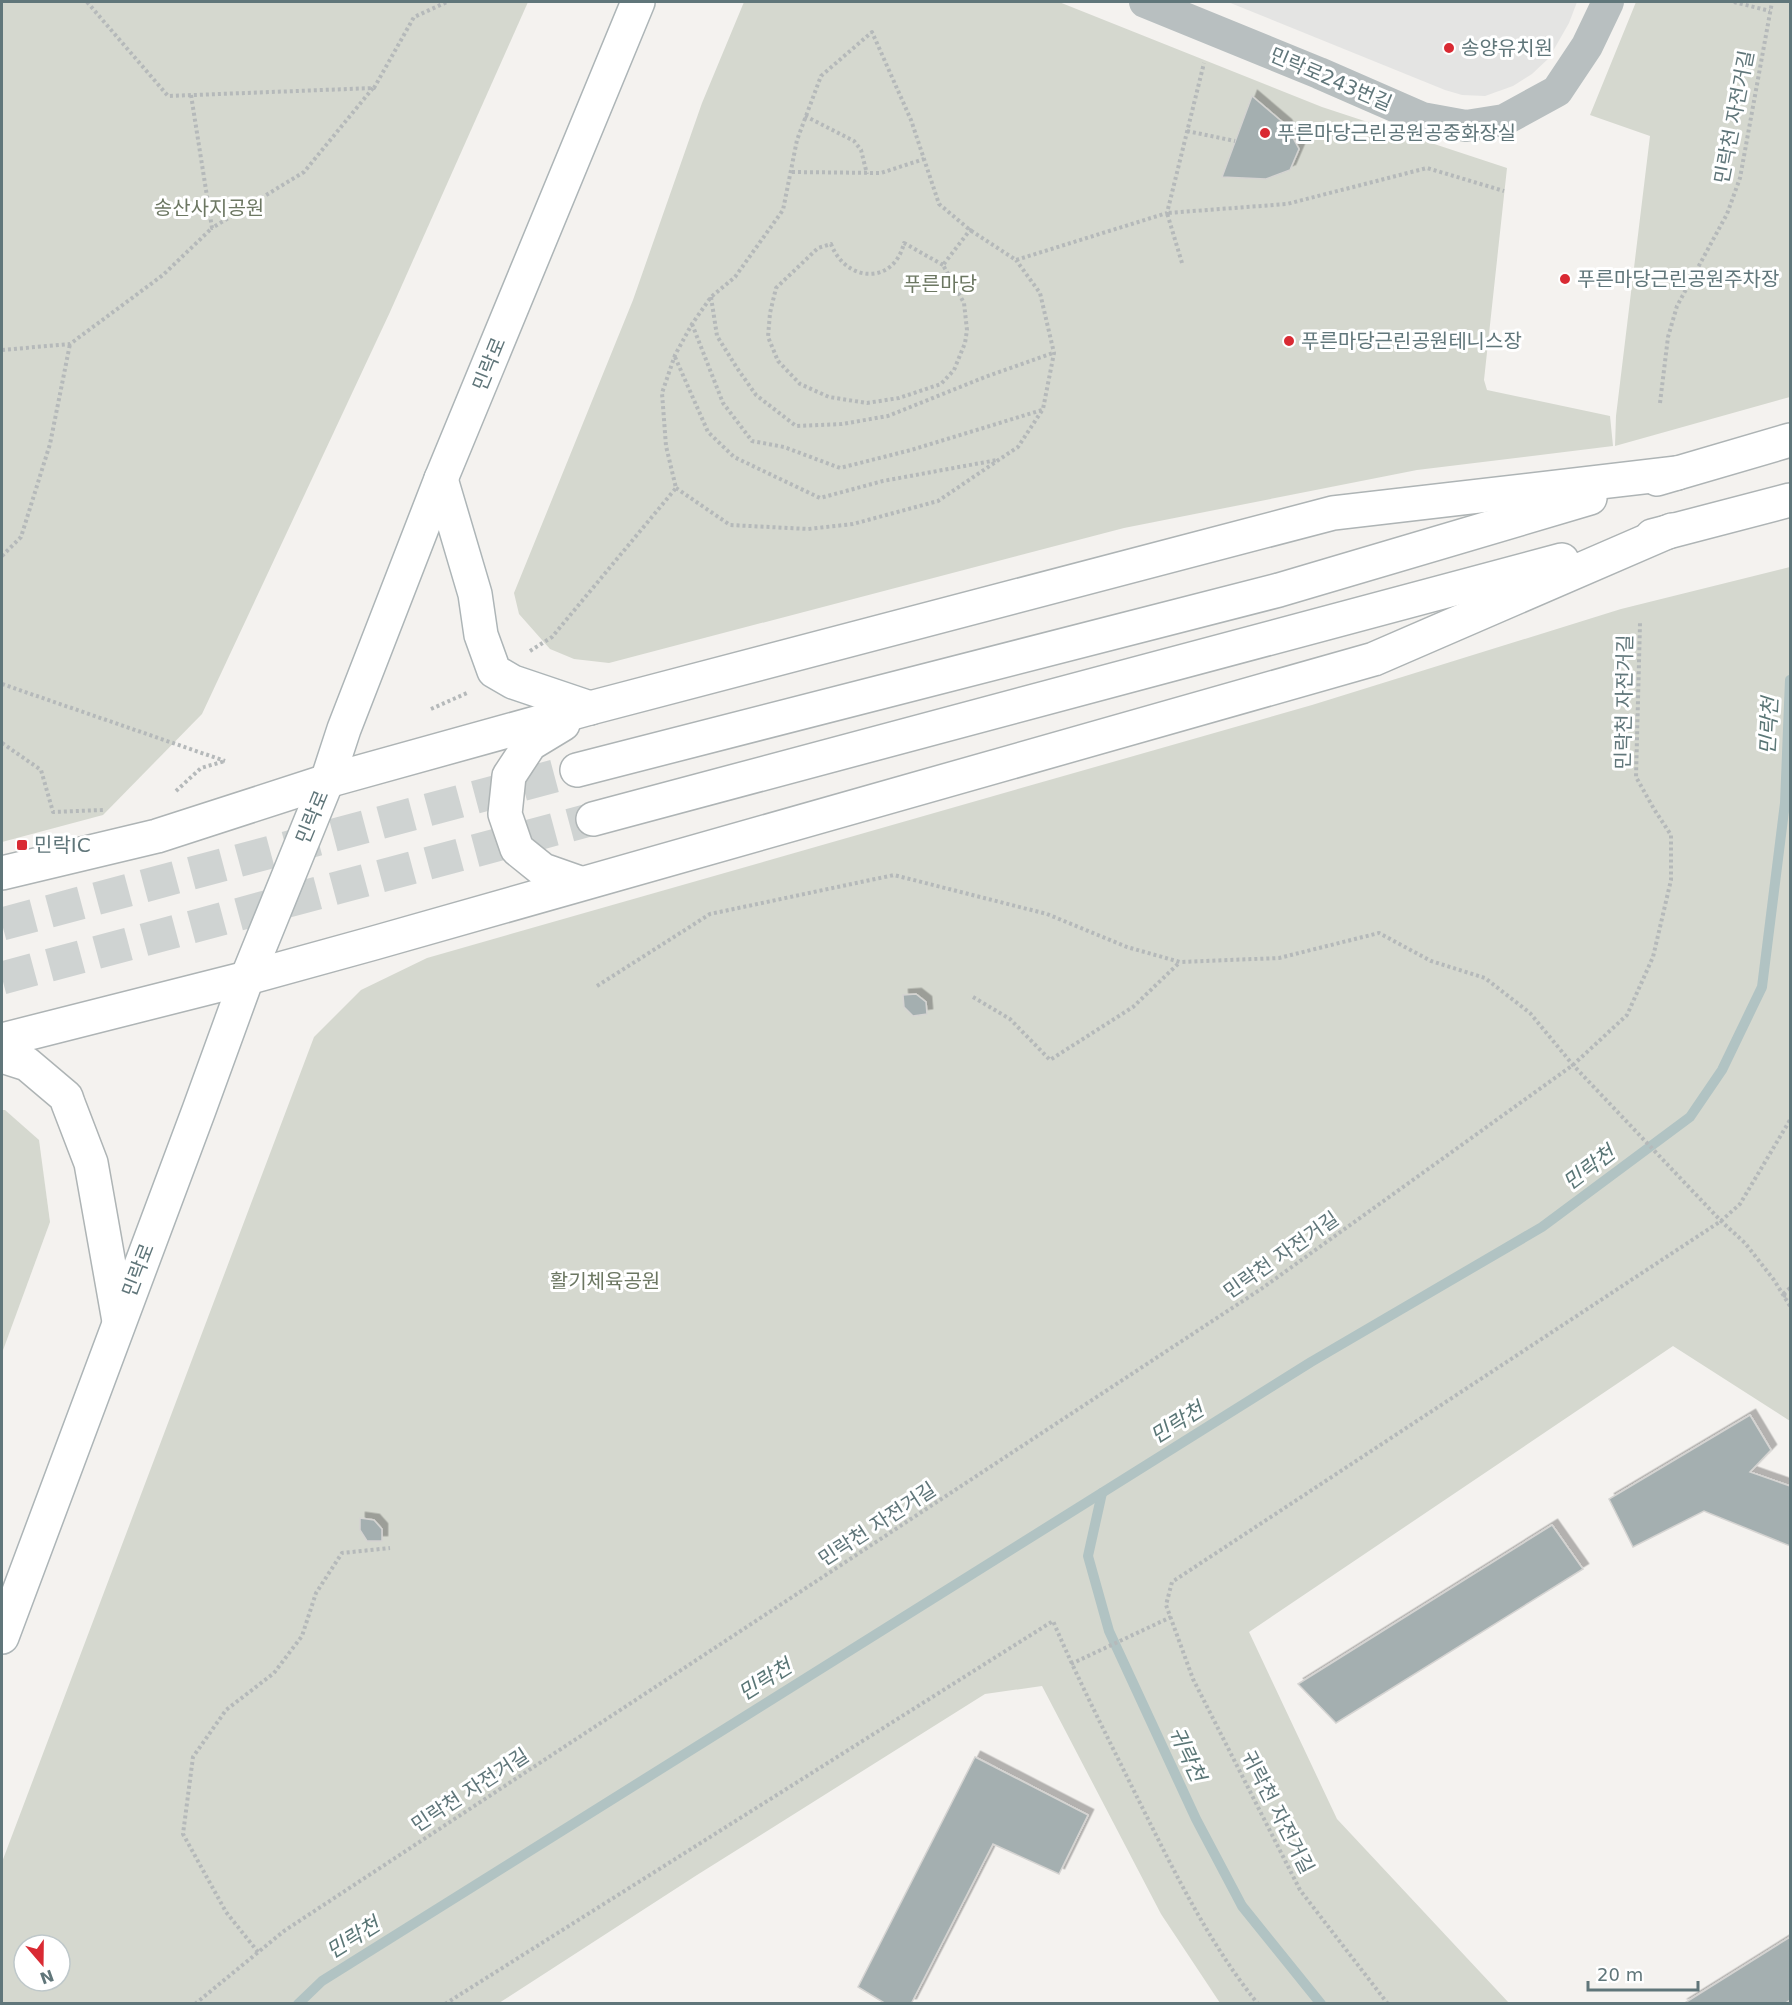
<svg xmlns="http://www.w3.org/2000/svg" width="1792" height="2005" font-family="'DejaVu Sans','Noto Sans KR',sans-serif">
<defs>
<filter id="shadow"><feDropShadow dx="5.5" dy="-5.5" stdDeviation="0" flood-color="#0004"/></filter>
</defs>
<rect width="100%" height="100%" fill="#f4f2ef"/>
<!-- built -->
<path fill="#e4e4e3" d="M1228,2H1577L1569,23L1549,58L1532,74L1513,86L1485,96L1462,95L1445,90Z"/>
<!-- green -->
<g fill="#d5d8cf" fill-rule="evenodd">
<path d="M2,2H528L390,312L202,714L103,815L2,842Z"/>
<path d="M744,2H1059L1322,107L1507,168L1484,380L1487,390L1610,416L1613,446L1417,470L1124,528L609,663L574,659L550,649L519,614L514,593L633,300L702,103Z"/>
<path d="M1636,2H1790V397L1615,446L1616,416L1650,136L1590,115Z"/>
<path d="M1790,567V1421L1673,1346L1249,1632L1337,1819L1509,2003H1220L1161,1914L1042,1686L985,1694L697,1875L499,2003H2V1862L314,1037L361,990L427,958L1312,705L1621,609ZM24,1945H60V1981H24Z"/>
<path d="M2,1110H5L39,1140L50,1222L2,1353Z"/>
</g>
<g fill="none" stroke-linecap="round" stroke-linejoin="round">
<!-- stream -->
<g stroke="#b1c3c3" stroke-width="10">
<path d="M1102,1493L1088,1556L1109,1631L1196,1819L1242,1906L1321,2004"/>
<path d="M298,2004L322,1981L1311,1362L1542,1227L1690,1117L1722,1070L1762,987L1785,803L1790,680"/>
</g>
</g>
<!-- building -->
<g fill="#a4afb0" stroke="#d5d4d2" stroke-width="1.5" filter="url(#shadow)">
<path d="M1252,96L1286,125L1299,149L1290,170L1266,179L1222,177Z"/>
<path d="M916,994L926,1002L927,1014L913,1016L904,1007L903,995Z"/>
<path d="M1750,1415L1771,1450L1750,1472L1790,1486V1546L1704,1511L1633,1547L1609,1499Z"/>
<path d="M360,1518L374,1520L382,1529V1541H367L360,1530Z"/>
<path d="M1552,1525L1583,1569L1336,1723L1298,1684Z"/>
<path d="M975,1757L1088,1815L1059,1874L993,1844L911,2004H886L858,1987Z"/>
<path d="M1790,1937V2000L1784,2004H1683Z"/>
</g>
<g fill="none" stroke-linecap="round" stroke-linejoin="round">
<!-- highway-tunnel -->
<g stroke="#cfd3d2" stroke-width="33" stroke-dasharray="33 16" stroke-linecap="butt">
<path d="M2,924L577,770"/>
<path d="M2,978L593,819"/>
</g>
<defs>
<g id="secondary">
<path d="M441,479L475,594L481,635L494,671L513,682L590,708"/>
<path d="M2,1637L199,1110L247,978L327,781L344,729L441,479L638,2"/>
</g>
<g id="highway">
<path d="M1657,479L1790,440"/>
<path d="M1652,536L1790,500"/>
<path d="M563,724L530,744L509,776L505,814L517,849L543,870L580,883"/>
<path d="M577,770L1279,590L1590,498"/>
<path d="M593,819L1562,560"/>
<path d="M2,873L157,836L327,781L590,708L1333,513L1677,473"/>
<path d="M2,1040L247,978L374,943L1374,659L1672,530"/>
<path d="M2,1056L27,1064L66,1097L68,1103L91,1163L119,1321"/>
</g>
</defs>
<!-- secondary casing -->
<use href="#secondary" stroke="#adb5b7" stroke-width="36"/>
<!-- highway casing -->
<use href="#highway" stroke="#aeb4b5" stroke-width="36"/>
<!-- path -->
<g stroke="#b5b9ba" stroke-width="4" stroke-dasharray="3 3" stroke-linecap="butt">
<path d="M87,2L168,96L374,88L414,17L447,2"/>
<path d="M1734,2L1770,11"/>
<path d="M191,95L212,228L304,172L373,88"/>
<path d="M805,116L854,141L861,150L867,174"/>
<path d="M1187,131L1235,141"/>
<path d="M792,172L881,173L924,159"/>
<path d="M1182,263L1167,213L1287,204L1427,168L1504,191"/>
<path d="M943,265L904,243C894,285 846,283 831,244L818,248L776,288L770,313L768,337L778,361L800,384L829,397L867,403L899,398L941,384L954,370L965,343L967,330L964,303L943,265L970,230L972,231"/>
<path d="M711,297L717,336L737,368L756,395L796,426L842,424L888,416L985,377L1053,353"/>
<path d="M692,324L723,403L752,441L784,447L840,468L911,450L1042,410"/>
<path d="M2,350L70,344L163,275L212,228"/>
<path d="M675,357L708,432L734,457L820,498L883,481L997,460"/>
<path d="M1660,403L1668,337L1677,306L1727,214L1740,178L1772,2"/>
<path d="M676,488L730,525L808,529L853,524L938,501L1000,459L1018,447L1043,409L1054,353L1040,293L1016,260"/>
<path d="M2,556L21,537L50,444L70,344"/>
<path d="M530,651L552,637L676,488L666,446L662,393L675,355L692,324L711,297L735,277L783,210L797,140L821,76L872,32L911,120L939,204L970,230L1016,260L1167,213L1204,63"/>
<path d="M2,684L225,761"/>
<path d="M431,709L467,693"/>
<path d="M2,743L41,770L53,812L103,810"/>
<path d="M176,791L201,768L225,761"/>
<path d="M597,986L710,914L894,875L1047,914L1127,947L1180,962L1279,958L1379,933L1431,961L1485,978L1530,1013L1573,1065L1721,1221L1745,1243L1774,1280L1790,1306"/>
<path d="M973,997L1010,1019L1050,1060L1133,1007L1180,962"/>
<path d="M1790,1288L1782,1295L1790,1297"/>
<path d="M1071,1664L1171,1617"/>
<path d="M258,1952L226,1912L183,1834L193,1757L226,1710L274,1673L302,1636L316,1593L342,1553L390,1548"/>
<path d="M195,2004L284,1931L1261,1289L1573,1065L1627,1015L1653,957L1671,880V835L1654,809L1636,777L1640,623"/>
<path d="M445,2004L1053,1621C1079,1682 1109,1740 1138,1799C1173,1869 1208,1942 1258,2004"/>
<path d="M1388,2004L1300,1890L1193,1679L1166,1605L1172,1582L1721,1221L1740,1204L1790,1120"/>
</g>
<!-- street -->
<path stroke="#b8bfc0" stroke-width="32" d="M1145,2L1319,73L1422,118L1466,126L1504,120L1557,91L1587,46L1608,2"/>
<!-- secondary -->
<use href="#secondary" stroke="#fff" stroke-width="33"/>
<!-- highway -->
<use href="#highway" stroke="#fff" stroke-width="33"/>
</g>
<!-- markers -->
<g fill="#d92a33" stroke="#fff" stroke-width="2">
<circle cx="1449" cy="48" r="6"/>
<circle cx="1265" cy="133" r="6"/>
<circle cx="1565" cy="279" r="6"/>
<circle cx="1289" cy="341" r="6"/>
<rect x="16" y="839" width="12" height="12" rx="3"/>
</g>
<g text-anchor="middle" stroke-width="6" stroke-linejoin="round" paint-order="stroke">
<!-- poi labels -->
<g font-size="20" fill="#60767a" stroke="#fff" text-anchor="start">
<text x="1461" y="55">송양유치원</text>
<text x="1277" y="140">푸른마당근린공원공중화장실</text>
<text x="1577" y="286">푸른마당근린공원주차장</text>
<text x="1301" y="348">푸른마당근린공원테니스장</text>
<text x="34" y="852">민락IC</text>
</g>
<!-- street labels -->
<g font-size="20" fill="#60767a" stroke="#fff">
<text transform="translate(1331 79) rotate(23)" y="7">민락로243번길</text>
<text transform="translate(1734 117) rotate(-79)" y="7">민락천 자전거길</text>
<text transform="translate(489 364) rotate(-68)" y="7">민락로</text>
<text transform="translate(1624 702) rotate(-89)" y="7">민락천 자전거길</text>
<text transform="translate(312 817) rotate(-68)" y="7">민락로</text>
<text transform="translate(1281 1255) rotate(-35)" y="7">민락천 자전거길</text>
<text transform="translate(138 1270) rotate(-69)" y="7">민락로</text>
<text transform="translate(877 1524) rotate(-33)" y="7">민락천 자전거길</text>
<text transform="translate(470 1790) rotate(-33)" y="7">민락천 자전거길</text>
<text transform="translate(1278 1812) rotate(63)" y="7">귀락천 자전거길</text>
</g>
<!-- park labels -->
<g font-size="20" fill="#6c7762" stroke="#fff">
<text x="209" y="215">송산사지공원</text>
<text x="940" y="291">푸른마당</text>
<text x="605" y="1288">활기체육공원</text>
</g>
<!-- water labels -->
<g font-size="21" font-style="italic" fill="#5a7676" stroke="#fff">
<text transform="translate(1769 726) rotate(-87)" y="7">민락천</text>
<text transform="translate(1589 1168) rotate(-37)" y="7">민락천</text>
<text transform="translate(1177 1423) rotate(-32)" y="7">민락천</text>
<text transform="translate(765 1680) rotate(-32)" y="7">민락천</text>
<text transform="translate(1187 1754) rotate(65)" y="7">귀락천</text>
<text transform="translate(353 1938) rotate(-32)" y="7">민락천</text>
</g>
</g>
<!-- border -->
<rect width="1792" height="2005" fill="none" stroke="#60767a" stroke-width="6"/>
<!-- north arrow -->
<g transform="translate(42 1963) rotate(160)"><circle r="28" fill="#ffffff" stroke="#bfc8ca" stroke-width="1.5"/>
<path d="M0-4.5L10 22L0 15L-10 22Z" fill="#d92a33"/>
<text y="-9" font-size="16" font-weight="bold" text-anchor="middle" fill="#60767a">N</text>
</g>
<!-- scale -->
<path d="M1588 1981v9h110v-9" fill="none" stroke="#60767a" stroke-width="3"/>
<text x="1597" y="1981" font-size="18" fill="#60767a" stroke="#ffffff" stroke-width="4.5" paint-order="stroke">20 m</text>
</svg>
